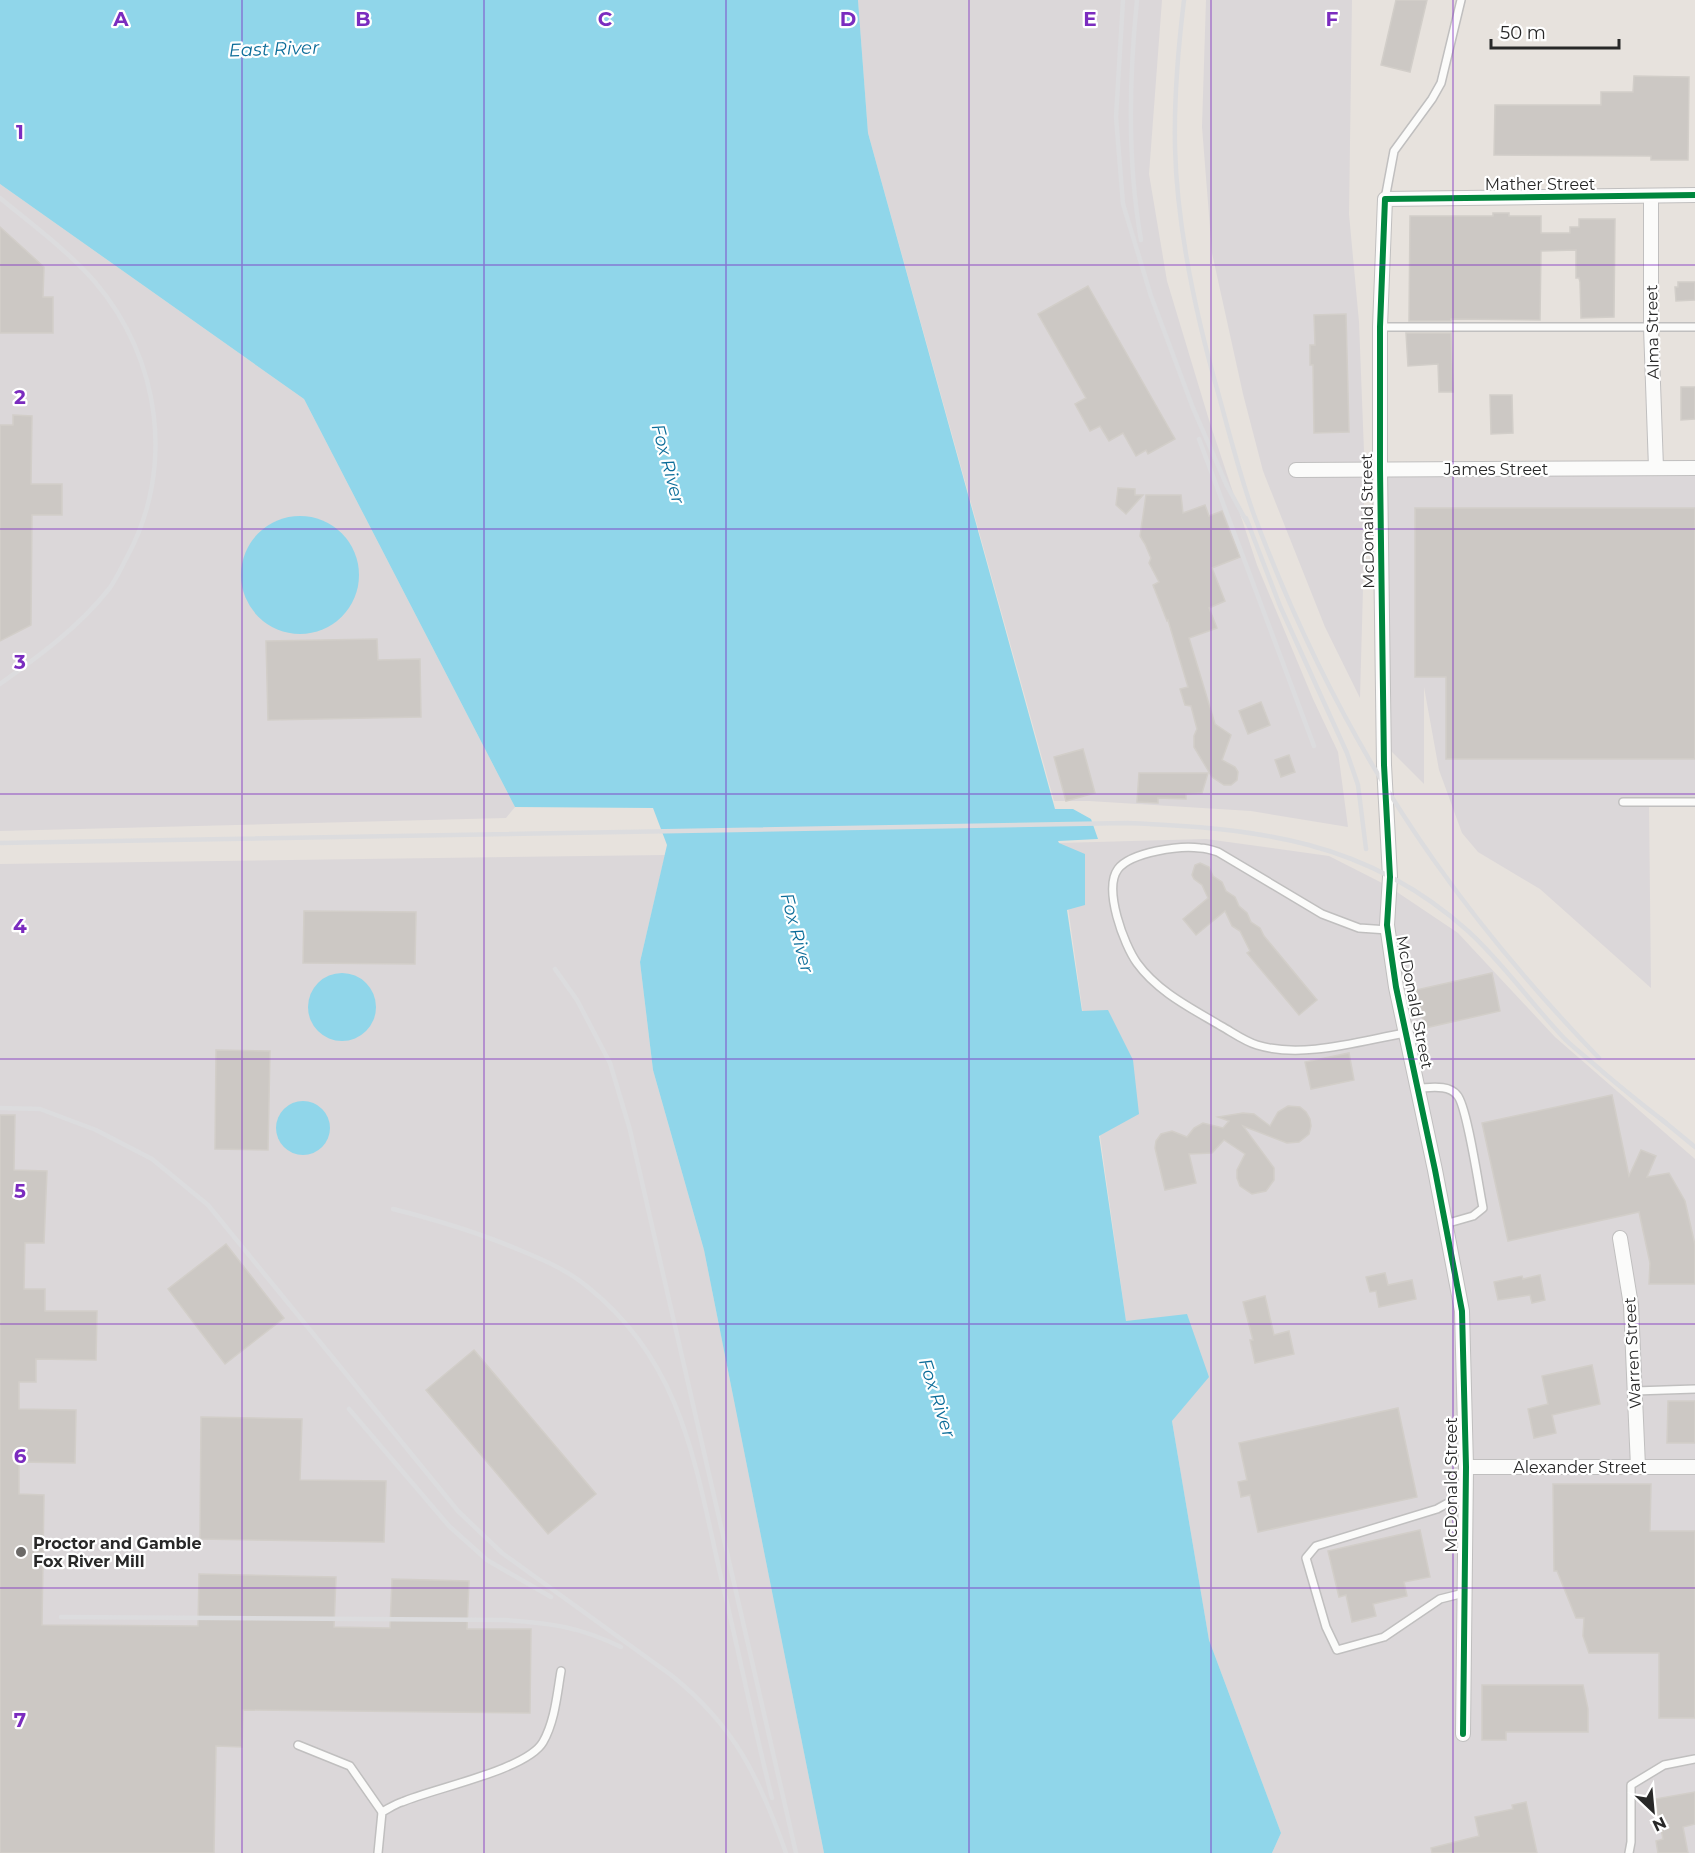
<svg xmlns="http://www.w3.org/2000/svg" width="1695" height="1853" font-family="Montserrat,sans-serif">
<rect width="100%" height="100%" fill="#e7e2dd"/>
<!-- industrial -->
<g fill="#dbd7d9">
<path d="M858,0H1162L1149,174L1167,281L1209,420L1257,565L1313,699L1338,752L1348,827L1251,811L1089,801H1054L868,133Z"/>
<path d="M1206,0H1352L1349,214L1359,322L1364,452V551L1360,698L1325,627L1263,471L1243,394L1212,253L1202,127Z"/>
<path d="M0,184L304,399L515,807L506,818L0,831Z"/>
<path d="M1695,468V804L1649,805L1651,988L1540,889L1478,852L1462,833L1439,770L1424,687V784L1384,744L1380,469Z"/>
<path d="M1206,839L1329,856L1388,886L1458,933L1555,1037L1695,1159V1853H1272L1281,1833L1209,1640L1172,1421L1209,1376L1126,1321L1059,843Z"/>
<path d="M665,855L640,962L653,1070L704,1250L824,1853H0V864Z"/>
</g>
<!-- water -->
<g fill="#90d6ea">
<path d="M0,0H858L868,133L1055,809H1073L1091,819L1098,839L1058,841L1059,843L1085,854V905L1067,910L1082,1011L1108,1010L1133,1060L1139,1114L1099,1136L1126,1321L1187,1314L1209,1377L1172,1421L1209,1640L1281,1833L1272,1853H824L704,1250L653,1070L640,962L667,845L653,808L515,807L304,399L0,184Z"/>
<circle cx="300" cy="575" r="59"/>
<circle cx="342" cy="1007" r="34"/>
<circle cx="303" cy="1128" r="27"/>
</g>
<!-- building -->
<g fill="#ccc8c4" stroke="#d2cec9" stroke-width="1.5">
<path d="M1396,0H1427L1410,72L1381,65Z"/>
<path d="M1634,76L1689,77L1688,160H1651V156L1494,155L1495,105H1601V92H1633Z"/>
<path d="M1493,213H1509V216H1541V233H1570V227H1579V219H1615L1614,317L1581,318L1580,282L1579,278H1576V250L1541,251L1540,320L1451,319V321H1409L1410,216H1493Z"/>
<path d="M0,227L44,267L43,297H53V333H0Z"/>
<path d="M1678,282H1695V300L1676,301L1675,287H1678Z"/>
<path d="M1088,286L1175,439L1148,454L1146,450L1136,456L1123,433L1109,441L1100,426L1090,431L1075,404L1086,398L1038,314Z"/>
<path d="M1346,314L1349,432L1314,433L1313,365H1310V345H1315L1314,315Z"/>
<path d="M1406,333H1451L1453,392H1439L1438,364L1408,366Z"/>
<path d="M1681,387H1695V419L1681,420Z"/>
<path d="M1490,395H1512L1513,433L1491,434Z"/>
<path d="M13,415L32,416L31,484H62V515H32L31,625L0,641V425H13Z"/>
<path d="M1118,488L1135,489V495H1143L1126,514L1116,505Z"/>
<path d="M1146,495H1181L1183,513L1205,505L1209,516L1222,511L1240,557L1212,568L1225,601L1209,608L1217,628L1189,638L1215,724L1231,735L1222,760L1235,767L1238,772L1237,780L1231,785H1224L1212,777L1194,747V736L1197,729L1191,706L1185,705L1180,689L1188,687L1168,620L1167,621L1153,585L1159,582L1149,563L1151,558L1145,544L1140,536Z"/>
<path d="M1415,508H1695V759H1446V677H1415Z"/>
<path d="M377,639L378,660L420,659L421,717L268,720L266,641Z"/>
<path d="M1261,702L1270,725L1248,734L1239,711Z"/>
<path d="M1083,749L1095,793L1066,801L1054,757Z"/>
<path d="M1289,755L1295,772L1281,777L1275,760Z"/>
<path d="M1139,773H1208L1202,793L1186,794V799L1158,798V803L1137,802Z"/>
<path d="M1200,863L1209,867L1213,876L1222,882L1226,891L1235,897L1239,906L1247,913L1251,922L1260,928L1264,936L1317,1000L1299,1015L1247,953L1250,951L1240,931L1232,926L1225,911L1196,935L1183,919L1208,898L1202,885L1194,879L1192,875L1195,865Z"/>
<path d="M304,911L416,912L415,964L303,963Z"/>
<path d="M1492,973L1500,1011L1425,1028L1416,990Z"/>
<path d="M216,1050L270,1051L268,1150L215,1149Z"/>
<path d="M1349,1053L1354,1080L1311,1089L1305,1062Z"/>
<path d="M1612,1095L1629,1176L1641,1150L1656,1156L1647,1177L1669,1173L1685,1201L1695,1245V1284H1649L1650,1263L1639,1212L1508,1241L1482,1123Z"/>
<path d="M1288,1106L1300,1107L1306,1112L1310,1119L1311,1126L1309,1134L1299,1142L1287,1143L1243,1126L1274,1168V1180L1266,1191L1252,1194L1240,1186L1237,1178V1170L1245,1154L1224,1140L1212,1153L1189,1154L1196,1183L1165,1190L1155,1148L1156,1141L1161,1134L1172,1131L1187,1137L1194,1128L1203,1123L1223,1128L1229,1121L1218,1117L1243,1113L1254,1114L1270,1126L1278,1112Z"/>
<path d="M0,1115H15L14,1170L47,1171L44,1243H25L24,1289H45V1311H97L96,1360L36,1359V1382H19V1409L76,1410L75,1463L19,1462V1494L44,1495L42,1625L198,1626L199,1574L336,1577L334,1627L390,1628L392,1579L469,1581L467,1629H531L530,1713L243,1710L242,1747L216,1746L214,1853H0Z"/>
<path d="M226,1244L284,1318L225,1364L168,1289Z"/>
<path d="M1385,1273L1388,1285L1412,1280L1416,1299L1379,1307L1376,1291L1370,1292L1366,1277Z"/>
<path d="M1540,1275L1545,1300L1532,1303L1530,1295L1498,1300L1494,1282L1522,1276L1523,1279Z"/>
<path d="M1265,1296L1274,1335L1289,1331L1294,1354L1255,1363L1250,1340H1253L1243,1302Z"/>
<path d="M474,1350L596,1494L548,1534L426,1390Z"/>
<path d="M1592,1365L1600,1404L1552,1415L1556,1433L1534,1438L1528,1409L1548,1404L1542,1376Z"/>
<path d="M1668,1401H1695V1443H1667Z"/>
<path d="M1398,1408L1417,1497L1258,1532L1250,1495L1241,1497L1238,1482L1247,1480L1239,1443Z"/>
<path d="M201,1417L302,1419L300,1480L386,1481L384,1542L200,1539Z"/>
<path d="M1553,1484H1651L1650,1531H1695V1718H1659V1653H1589L1583,1636L1584,1618H1576L1557,1571H1554Z"/>
<path d="M1420,1530L1430,1577L1404,1582L1407,1596L1373,1604L1376,1616L1352,1622L1346,1595L1339,1597L1328,1551Z"/>
<path d="M1482,1685H1583L1588,1709V1732H1506V1740H1482Z"/>
<path d="M1695,1792V1824L1683,1827L1688,1853H1658L1656,1841L1663,1839L1655,1799Z"/>
<path d="M1526,1802L1537,1853H1432L1431,1848L1479,1836L1475,1817L1513,1809L1512,1805Z"/>
</g>
<g fill="none" stroke-linecap="round" stroke-linejoin="round">
<defs>
<g id="service">
<path d="M1385,199L1394,151L1432,99L1441,83L1461,0"/>
<path d="M1380,327H1695"/>
<path d="M1623,802H1695"/>
<path d="M1388,930L1359,928L1322,914L1218,852C1212,850 1206,848 1200,848C1181,845 1131,852 1118,869C1103,889 1124,945 1137,963C1158,992 1191,1008 1221,1026C1232,1032 1244,1041 1257,1045C1302,1059 1360,1041 1405,1033"/>
<path d="M1417,1088C1430,1088 1448,1084 1457,1095C1467,1105 1479,1189 1483,1208L1473,1216L1445,1224"/>
<path d="M1635,1391L1695,1389"/>
<path d="M1464,1593L1440,1599L1384,1637L1337,1650L1326,1627L1306,1558L1316,1546L1437,1509L1466,1493"/>
<path d="M298,1745L350,1766L382,1812"/>
<path d="M378,1853L382,1812C388,1809 395,1804 402,1802C434,1788 527,1770 543,1742C555,1721 557,1694 561,1671"/>
<path d="M1629,1853L1631,1842V1785L1664,1765L1695,1759"/>
</g>
<g id="minor">
<path d="M1651,196V327L1656,468"/>
<path d="M1296,470L1695,468"/>
<path d="M1620,1238L1631,1305L1638,1467"/>
<path d="M1466,1467H1695"/>
<path d="M1463,1734L1466,1467L1462,1311L1435,1170L1396,987L1387,925L1390,877L1384,765L1380,469V327L1385,199L1695,195"/>
</g>
</defs>
<!-- service casing -->
<use href="#service" stroke="#c0bfbf" stroke-width="10"/>
<!-- minor casing -->
<use href="#minor" stroke="#c0bfbf" stroke-width="16"/>
<!-- service -->
<use href="#service" stroke="#fbfbfa" stroke-width="7"/>
<!-- minor -->
<use href="#minor" stroke="#fbfbfa" stroke-width="14"/>
<!-- rail -->
<g stroke="#dcdcde" stroke-width="4.5">
<path d="M1123,0L1116,117L1123,204L1151,296L1193,408L1227,486L1249,526"/>
<path d="M1137,0C1129,79 1127,161 1141,240"/>
<path d="M1184,0C1178,49 1174,98 1175,147C1177,231 1196,316 1219,396C1230,436 1240,476 1254,515C1299,635 1359,754 1433,859C1483,930 1539,996 1599,1058"/>
<path d="M0,198C33,225 68,251 95,282C161,359 175,469 127,557C121,568 116,580 109,589C79,627 39,656 0,684"/>
<path d="M1199,439L1314,746"/>
<path d="M1246,518L1280,606L1347,753L1358,785L1366,849"/>
<path d="M0,843L1126,823C1256,828 1367,840 1468,931C1503,963 1530,1002 1562,1036C1570,1045 1580,1052 1589,1060C1614,1082 1640,1103 1666,1123"/>
<path d="M555,969L577,1000L610,1063L630,1130L796,1853"/>
<path d="M0,1108L40,1109L96,1130L152,1159L208,1205L458,1511L502,1553L671,1675C735,1726 759,1777 786,1853"/>
<path d="M1661,1119L1695,1147"/>
<path d="M393,1209C437,1220 480,1233 522,1251C546,1261 569,1271 589,1288C682,1363 695,1463 720,1573C738,1648 753,1723 772,1798"/>
<path d="M349,1409L449,1526L487,1560L551,1597"/>
<path d="M61,1617L506,1620C551,1623 580,1627 621,1647"/>
</g>
<defs>
<path id="cycleway" d="M1463,1734L1466,1467L1462,1311L1435,1170L1396,987L1387,925L1390,877L1384,765L1380,469V327L1385,199L1695,195"/>
</defs>
<!-- cycleway casing -->
<use href="#cycleway" stroke="#fff" stroke-width="10"/>
<!-- cycleway -->
<use href="#cycleway" stroke="#00873e" stroke-width="6"/>
</g>
<!-- grid -->
<path fill="none" stroke="#7b2cbf" stroke-width="1.5" stroke-opacity="0.55" d="M242,0V1853M484,0V1853M726,0V1853M969,0V1853M1211,0V1853M1453,0V1853M0,265H1695M0,529H1695M0,794H1695M0,1059H1695M0,1324H1695M0,1588H1695"/>
<!-- markers -->
<circle fill="#6b6967" stroke="#fff" stroke-width="2" cx="21" cy="1552" r="6"/>
<g text-anchor="middle" stroke-width="4.5" stroke-linejoin="round" paint-order="stroke">
<!-- street labels -->
<g font-size="16" fill="#282828" stroke="#fff">
<text x="1540" y="190">Mather Street</text>
<text transform="translate(1652 332) rotate(-91)" y="6">Alma Street</text>
<text x="1496" y="475">James Street</text>
<text transform="translate(1367 521) rotate(-91)" y="6">McDonald Street</text>
<text transform="translate(1415 1002) rotate(79)" y="6">McDonald Street</text>
<text transform="translate(1632 1353) rotate(-93)" y="6">Warren Street</text>
<text x="1580" y="1473">Alexander Street</text>
<text transform="translate(1451 1485) rotate(-90)" y="6">McDonald Street</text>
</g>
<!-- poi labels -->
<g font-size="16" font-weight="bold" fill="#282828" stroke="#fff" text-anchor="start">
<text x="33" y="1549">Proctor and Gamble<tspan x="33" dy="18">Fox River Mill</tspan></text>
</g>
<!-- water labels -->
<g font-size="18" font-style="italic" fill="#0c6d99" stroke="#fff">
<text transform="translate(274 49) rotate(-2)" y="6">East River</text>
<text transform="translate(668 464) rotate(75)" y="6">Fox River</text>
<text transform="translate(797 933) rotate(75)" y="6">Fox River</text>
<text transform="translate(937 1398) rotate(72)" y="6">Fox River</text>
</g>
</g>
<g font-size="20" text-anchor="middle" font-weight="bold" fill="#7b2cbf" stroke="#fff" stroke-width="4.5" stroke-linejoin="round" paint-order="stroke">
<text x="121" y="26">A</text>
<text x="363" y="26">B</text>
<text x="605" y="26">C</text>
<text x="848" y="26">D</text>
<text x="1090" y="26">E</text>
<text x="1332" y="26">F</text>
<text x="20" y="139">1</text>
<text x="20" y="404">2</text>
<text x="20" y="669">3</text>
<text x="20" y="933">4</text>
<text x="20" y="1198">5</text>
<text x="20" y="1463">6</text>
<text x="20" y="1727">7</text>
</g>
<!-- north arrow -->
<g transform="translate(1653 1811) rotate(154)" stroke="#ffffff" stroke-width="4.5" paint-order="stroke">
<path d="M0-4.5L10 22L0 15L-10 22Z" fill="#282828"/>
<text y="-9" font-size="16" font-weight="bold" text-anchor="middle" fill="#282828">N</text>
</g>
<!-- scale -->
<path d="M1491 39v9h128v-9" fill="none" stroke="#282828" stroke-width="3"/>
<text x="1500" y="39" font-size="18" fill="#282828" stroke="#ffffff" stroke-width="4.5" paint-order="stroke">50 m</text>
</svg>
